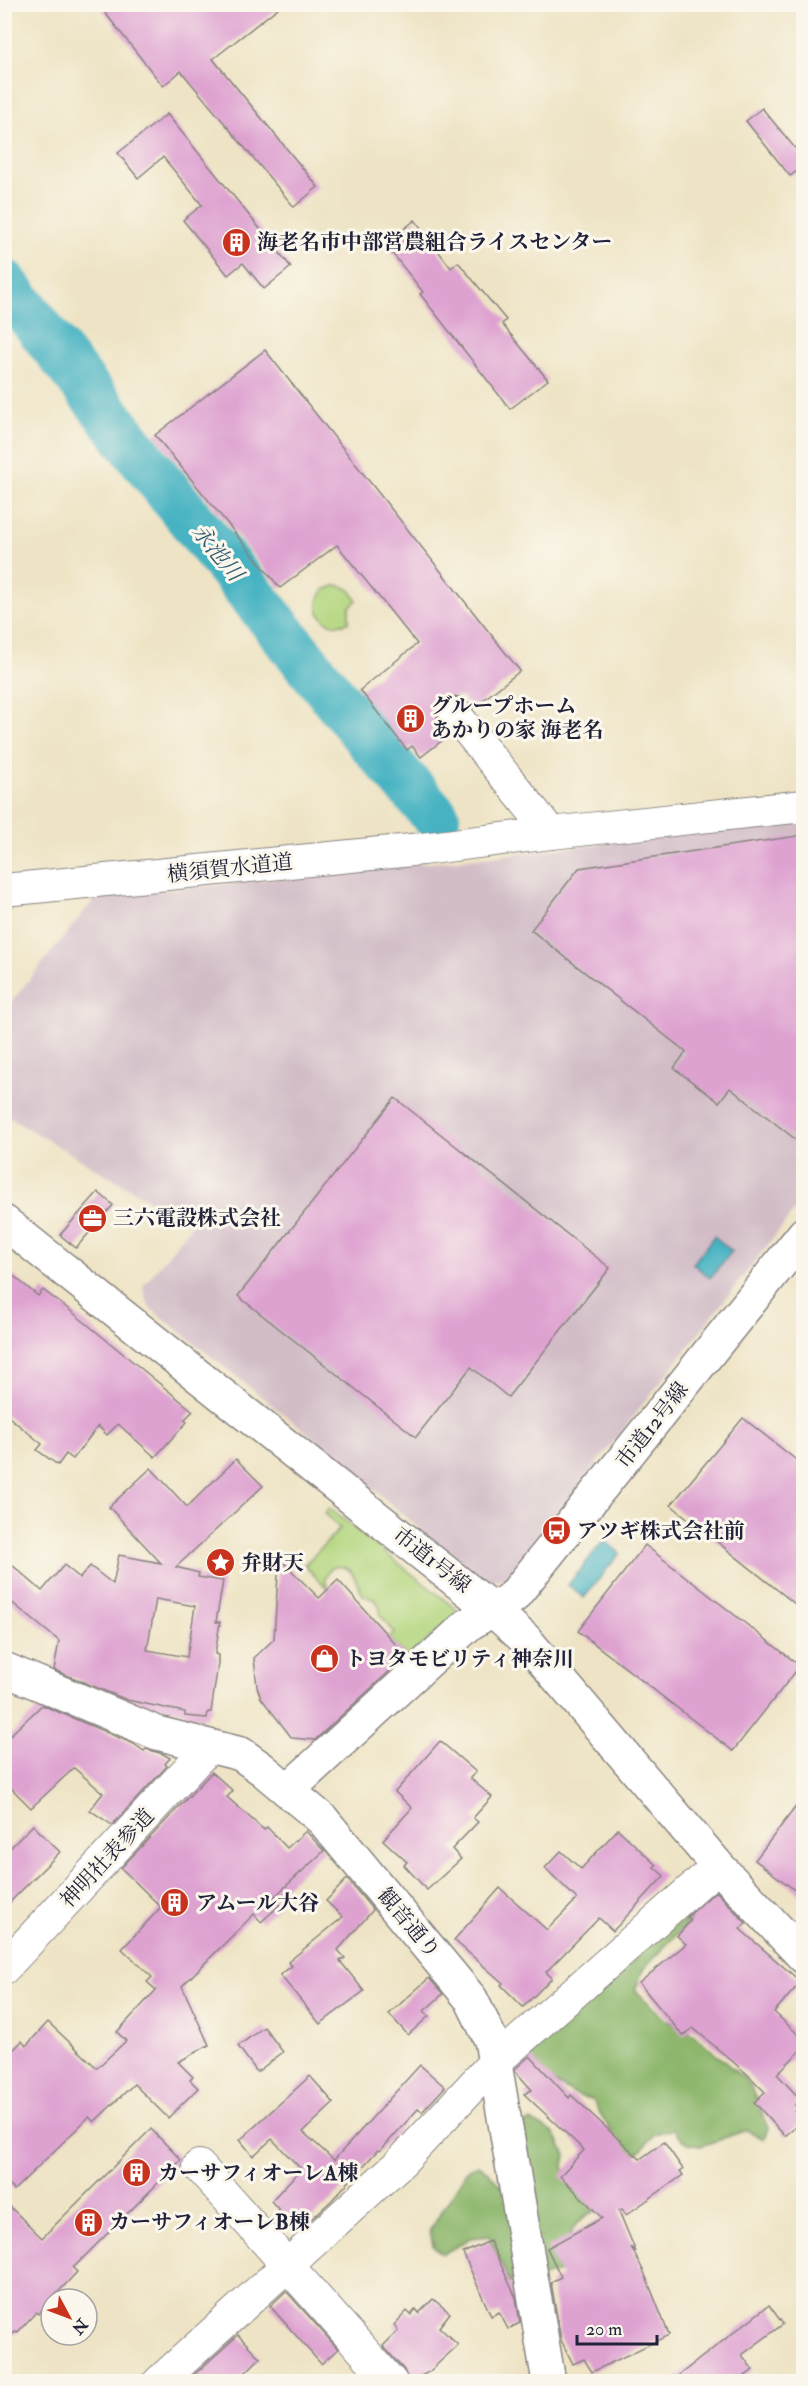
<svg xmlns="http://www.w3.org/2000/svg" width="808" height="2386" font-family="'IM FELL Double Pica','Noto Serif JP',serif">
<rect width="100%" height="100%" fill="#fbf7ec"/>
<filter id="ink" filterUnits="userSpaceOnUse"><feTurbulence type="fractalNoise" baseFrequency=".0167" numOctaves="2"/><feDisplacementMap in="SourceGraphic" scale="12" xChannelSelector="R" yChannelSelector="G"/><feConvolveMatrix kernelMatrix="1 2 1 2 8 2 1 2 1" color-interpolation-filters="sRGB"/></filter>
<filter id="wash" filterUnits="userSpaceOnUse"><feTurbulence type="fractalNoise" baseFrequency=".008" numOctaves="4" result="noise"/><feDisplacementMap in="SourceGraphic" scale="24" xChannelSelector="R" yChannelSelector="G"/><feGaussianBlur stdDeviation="1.35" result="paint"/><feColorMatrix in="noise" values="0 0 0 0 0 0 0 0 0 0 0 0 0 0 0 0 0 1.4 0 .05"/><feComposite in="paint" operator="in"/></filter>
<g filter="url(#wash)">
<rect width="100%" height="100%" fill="#eee4c5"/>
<!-- industrial -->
<path fill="#d2bdc7" d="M803,820V1200L506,1579L480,1581L320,1443L149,1307L143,1286L192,1225L5,1115L4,1011L96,897L498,856Z"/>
<!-- green -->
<g fill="#b3d67e" stroke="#6a7c5c" stroke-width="1.5">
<path d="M337,585L349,589L357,600L349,608V622C326,632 308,609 324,590Z"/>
<path d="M329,1508L456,1609V1615L408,1658L389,1638L395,1633L381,1616L379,1605L375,1600L363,1595C354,1580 354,1561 331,1568L325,1579L328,1589L304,1565L340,1529L325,1513Z"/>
</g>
<!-- forest -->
<g fill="#8eb76d" stroke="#586c54" stroke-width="1.5">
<path d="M695,1915L644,1968L635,1990L666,2020L694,2035L749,2083L768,2128L764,2139L747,2130L701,2146L687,2144L674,2129L654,2134L644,2147L633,2156L616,2140L593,2101L574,2094L548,2079L530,2057L536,2044L556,2024L631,1964L656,1936Z"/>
<path d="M532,2121L554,2133L566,2155L564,2166L567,2182L574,2191L586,2193L604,2207C565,2222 572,2234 562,2271L520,2284L510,2283L489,2236L471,2238L443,2254L433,2246L430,2230L468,2169L478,2165L487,2170L501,2187L517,2125Z"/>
</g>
<!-- water -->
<g fill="#46b3c2" stroke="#346a7e" stroke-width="1.5">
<path d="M714,1236L732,1251L710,1278L693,1264Z"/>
<path d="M604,1540L620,1553L584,1598L568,1585Z"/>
</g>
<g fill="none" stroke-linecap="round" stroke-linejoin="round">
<!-- river -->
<path stroke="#46b3c2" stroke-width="48" d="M4,283L163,485L368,739L436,817"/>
</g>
<g id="blocks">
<!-- building -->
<g fill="#dea2d1" fill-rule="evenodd">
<path d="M98,4H283L213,59L318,187L294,207L181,71L163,86Z"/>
<path d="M762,108L804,159V166L790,176L746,121Z"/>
<path d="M167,114L291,267L264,289L243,263L228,275L183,220L202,205L163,157L138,178L118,153Z"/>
<path d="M415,220L451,268L458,262L506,320L502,324L548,380L510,409L420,294L423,292L385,244Z"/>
<path d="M265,350L520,671L473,708L461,697L452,696L443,700L438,708L437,717L449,735L421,757L412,746L407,750L360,690L417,644L337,545L280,588L155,435Z"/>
<path d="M804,835V1146L730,1088L719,1102L674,1068L686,1052L531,930L579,868Z"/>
<path d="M395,1098L610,1268L508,1397L471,1367L416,1437L238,1296Z"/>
<path d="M98,1192L113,1205L76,1248L60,1235Z"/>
<path d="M4,1268L38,1296L43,1290L71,1311L193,1411L184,1420L187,1422L155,1457L118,1424L107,1435L98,1426L73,1459L66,1454L58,1465L37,1450L42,1444L4,1413Z"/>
<path d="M743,1418L804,1466V1611L671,1505Z"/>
<path d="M236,1459L263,1486L176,1567L199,1573L198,1577L223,1581L216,1622H220L215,1654L218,1655V1664L211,1712H208L207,1718L185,1716V1712L127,1700L54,1670L59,1641L4,1596V1558L42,1591L64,1565L80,1578L90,1566L113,1584L119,1555L161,1563L109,1507L151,1468L187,1507ZM156,1599L195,1606L187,1657L147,1650Z"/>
<path d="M645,1545L800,1666L733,1751L578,1631Z"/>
<path d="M279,1558L319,1598L338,1580L406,1656L315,1740L292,1738L261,1698L257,1687L254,1658L274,1639Z"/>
<path d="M42,1705L134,1744L144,1751L146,1749L163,1754L170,1758L165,1764L167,1766L112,1825L90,1810L103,1793L74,1768L31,1808L4,1781V1741Z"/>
<path d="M440,1741L476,1772L470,1778L492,1797L473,1818L478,1822L452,1849L461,1859L427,1890L404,1865L407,1862L383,1840L412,1808L395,1792Z"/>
<path d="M212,1772L233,1791L227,1797L264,1830L267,1827L287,1848L306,1831L324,1851L273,1898L280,1905L261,1922L254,1914L182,1986L209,2045L178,2062L193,2077L190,2080L198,2088L168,2118L134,2084L94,2122L89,2117L14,2190L4,2180V2059L22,2041L26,2046L48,2022L97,2068L126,2041L117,2032L156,1990L147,1982L152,1977L122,1949L161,1907L121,1868Z"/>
<path d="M804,1796V1897L755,1860Z"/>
<path d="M33,1825L60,1852L4,1908V1854Z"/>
<path d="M618,1829L656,1865L654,1867L664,1876L613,1931L599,1918L546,1972L552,1978L523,2007L501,1985L503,1983L454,1940L500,1888L547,1930L577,1899L545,1868L561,1851L581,1869Z"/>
<path d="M347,1879L373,1910L338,1950L345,1958L340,1961L364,1991L320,2024L280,1975L292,1966L288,1962L343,1917L326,1901Z"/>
<path d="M716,1891L746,1923L740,1929L801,1982L774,2012L804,2040V2047L777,2074L801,2100L795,2105L799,2109L795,2112L803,2121L785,2136L754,2102L765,2092L745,2072L693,2028L683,2036L639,1983L686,1944L677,1936L691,1920L687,1917Z"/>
<path d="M429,1978L443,1994L424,2011L429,2016L408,2035L389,2014Z"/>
<path d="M264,2027L283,2052L257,2072L238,2046Z"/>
<path d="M530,2056L569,2098L571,2095L640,2159L664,2142L683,2169L680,2171L683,2175L626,2215L622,2209L619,2211L636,2252L631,2247L644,2272L669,2335L592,2372L584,2359L573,2364L561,2340L551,2282L561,2277L547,2248L602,2218L560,2176L584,2150L524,2094L532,2090L516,2072L515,2069Z"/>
<path d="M420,2065L445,2087L422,2112L418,2109L380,2151L378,2150L331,2201L298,2231L271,2201L301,2169L272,2139L253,2156L240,2140L310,2076L334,2103L303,2132L334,2160Z"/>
<path d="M151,2129L181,2160L73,2268L77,2272L38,2314L36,2312L17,2333L15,2332L4,2343V2201L42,2238Z"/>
<path d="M490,2241L516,2298L520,2323L508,2329L499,2312L491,2316L463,2253Z"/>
<path d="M286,2291L338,2349L321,2364L270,2306Z"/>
<path d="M433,2299L450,2313L439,2327L458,2345L429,2372L409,2382L404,2370L383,2346L398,2331L394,2325L407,2311L411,2315L416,2309L419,2313Z"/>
<path d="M769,2305L783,2324L742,2355L753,2370L737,2382H670Z"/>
<path d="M238,2335L260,2358L236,2382H186Z"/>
</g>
</g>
</g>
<g filter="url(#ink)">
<use href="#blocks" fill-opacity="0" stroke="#888380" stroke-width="1.5"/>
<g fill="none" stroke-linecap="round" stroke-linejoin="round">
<defs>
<g id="street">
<path d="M455,714L551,833"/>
<path d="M4,890L422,849L551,833L804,806"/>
<path d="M4,1968L209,1747"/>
<path d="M199,2166L391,2382"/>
<path d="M159,2382L401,2162L494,2063L718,1866"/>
</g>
<g id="secondary">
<path d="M4,1222L493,1610L525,1639L718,1866L804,1957"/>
<path d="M4,1669L157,1733L241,1754L262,1769L323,1820L471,1999L491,2040L549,2382"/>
<path d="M288,1790L469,1624L513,1597L804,1234"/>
</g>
</defs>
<!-- street casing -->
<use href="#street" stroke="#888380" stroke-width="34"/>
<!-- secondary casing -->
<use href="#secondary" stroke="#888380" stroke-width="36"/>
<!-- street -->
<use href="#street" stroke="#fff" stroke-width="32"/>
<!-- secondary -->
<use href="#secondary" stroke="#fff" stroke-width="33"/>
</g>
</g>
<!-- icons -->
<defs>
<symbol id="building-disc" viewBox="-11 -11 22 22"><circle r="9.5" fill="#c8321e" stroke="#fbf7ec"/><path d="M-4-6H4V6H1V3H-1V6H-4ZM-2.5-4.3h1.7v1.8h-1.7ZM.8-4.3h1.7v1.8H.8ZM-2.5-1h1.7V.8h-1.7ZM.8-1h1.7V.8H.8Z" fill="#fff"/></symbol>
<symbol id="office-disc" viewBox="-11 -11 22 22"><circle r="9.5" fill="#c8321e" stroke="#fbf7ec"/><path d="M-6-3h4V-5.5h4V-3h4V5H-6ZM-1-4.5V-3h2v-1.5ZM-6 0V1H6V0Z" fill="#fff"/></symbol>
<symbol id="bus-disc" viewBox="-11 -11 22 22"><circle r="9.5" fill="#c8321e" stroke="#fbf7ec"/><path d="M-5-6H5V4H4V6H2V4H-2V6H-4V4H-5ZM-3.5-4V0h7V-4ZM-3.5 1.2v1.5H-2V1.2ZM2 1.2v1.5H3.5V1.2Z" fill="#fff"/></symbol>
<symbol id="sight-disc" viewBox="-11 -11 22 22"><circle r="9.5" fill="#c8321e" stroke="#fbf7ec"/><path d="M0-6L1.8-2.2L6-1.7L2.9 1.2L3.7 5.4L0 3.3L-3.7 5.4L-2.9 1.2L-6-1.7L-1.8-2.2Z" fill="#fff"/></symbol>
<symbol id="shop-disc" viewBox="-11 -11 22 22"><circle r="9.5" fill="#c8321e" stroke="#fbf7ec"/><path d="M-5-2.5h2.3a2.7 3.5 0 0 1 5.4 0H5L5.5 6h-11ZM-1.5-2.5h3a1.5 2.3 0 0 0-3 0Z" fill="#fff"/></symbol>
</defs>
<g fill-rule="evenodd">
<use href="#building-disc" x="220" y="226" width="33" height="33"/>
<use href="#building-disc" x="394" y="702" width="33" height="33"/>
<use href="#office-disc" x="76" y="1202" width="33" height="33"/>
<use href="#bus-disc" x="540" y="1514" width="33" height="33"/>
<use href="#sight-disc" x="204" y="1546" width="33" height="33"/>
<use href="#shop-disc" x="308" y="1642" width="33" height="33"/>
<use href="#building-disc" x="158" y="1886" width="33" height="33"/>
<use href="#building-disc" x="120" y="2156" width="33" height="33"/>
<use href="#building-disc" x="72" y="2206" width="33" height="33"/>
</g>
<g text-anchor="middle" stroke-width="6" stroke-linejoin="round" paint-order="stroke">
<!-- poi labels -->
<g font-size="21" font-weight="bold" fill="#22223b" stroke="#fbf7ec" text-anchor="start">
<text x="257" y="249">海老名市中部営農組合ライスセンター</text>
<text x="431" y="713">グループホーム<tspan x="431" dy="24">あかりの家 海老名</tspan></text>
<text x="113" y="1225">三六電設株式会社</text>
<text x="577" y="1538">アツギ株式会社前</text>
<text x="241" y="1570">弁財天</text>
<text x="345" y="1666">トヨタモビリティ神奈川</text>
<text x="196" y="1910">アムール大谷</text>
<text x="158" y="2180">カーサフィオーレA棟</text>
<text x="109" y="2229">カーサフィオーレB棟</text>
</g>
<!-- street labels -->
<g font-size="21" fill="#22223b" stroke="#fbf7ec">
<text transform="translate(230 868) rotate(-6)" y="7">横須賀水道道</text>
<text transform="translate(652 1425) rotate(-52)" y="7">市道12号線</text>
<text transform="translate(432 1560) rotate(38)" y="7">市道1号線</text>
<text transform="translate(107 1858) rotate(-47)" y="7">神明社表参道</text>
<text transform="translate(409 1923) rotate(50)" y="7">観音通り</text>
</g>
<!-- water labels -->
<g font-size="22" font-style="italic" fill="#305c71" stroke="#fbf7ec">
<text transform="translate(218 552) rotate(51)" y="8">永池川</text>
</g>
</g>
<!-- margin -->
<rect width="808" height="2386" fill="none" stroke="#fbf7ec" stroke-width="24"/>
<!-- north arrow -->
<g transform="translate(69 2317) rotate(131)"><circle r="28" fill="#fbf7ec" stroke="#a4a2a5" stroke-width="1.5"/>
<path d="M0-4.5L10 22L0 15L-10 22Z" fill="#c8321e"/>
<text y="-9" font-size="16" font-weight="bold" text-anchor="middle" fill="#22223b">N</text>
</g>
<!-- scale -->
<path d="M577 2335v9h80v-9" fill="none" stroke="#22223b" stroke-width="3"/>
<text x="586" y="2335" font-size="18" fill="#22223b" stroke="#fbf7ec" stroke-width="4.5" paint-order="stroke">20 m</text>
</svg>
